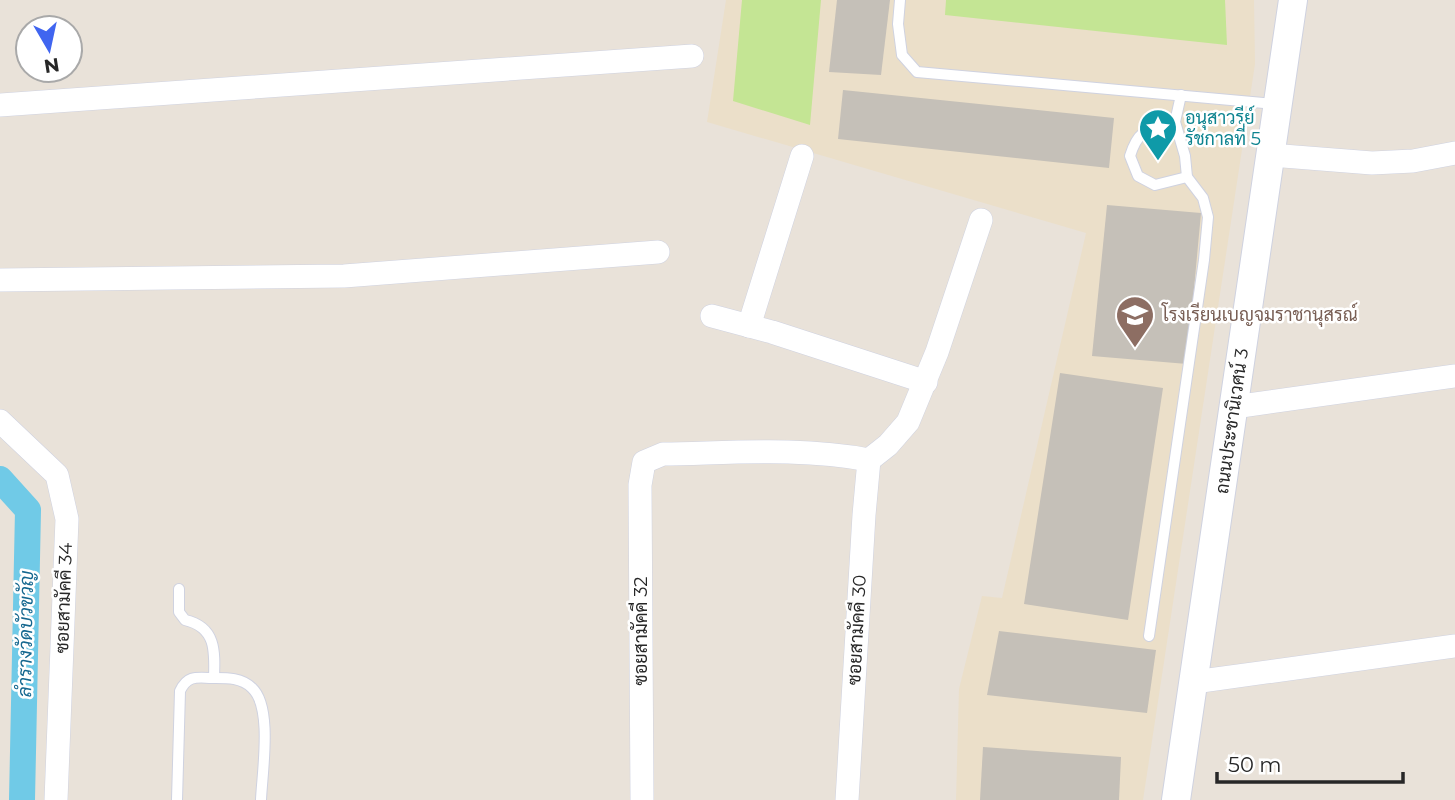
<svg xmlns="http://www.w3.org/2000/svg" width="1455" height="800" font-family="Montserrat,Sarabun,sans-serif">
<rect width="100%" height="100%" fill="#e9e2d9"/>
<!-- education -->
<path fill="#ebdfc9" d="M726,0H1254L1255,64L1143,800H956L959,689L982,596L1002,598L1086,233L707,122Z"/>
<!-- pitch -->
<g fill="#c4e594">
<path d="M742,0H821L810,125L733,101Z"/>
<path d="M946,0H1225L1227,45L945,15Z"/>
</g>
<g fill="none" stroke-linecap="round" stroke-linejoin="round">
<!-- canal -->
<path stroke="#70cae7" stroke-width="26" d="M0,479L28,510L22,800"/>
</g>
<!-- building -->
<g fill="#c5c0b8">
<path d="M837,0H890L881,75L829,72Z"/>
<path d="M843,90L1114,118L1109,168L838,139Z"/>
<path d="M1107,205L1201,213L1187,364L1092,356Z"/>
<path d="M1060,373L1163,388L1128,620L1024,604Z"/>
<path d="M999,631L1156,650L1147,713L987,695Z"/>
<path d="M983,747L1121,757L1119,800H980Z"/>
</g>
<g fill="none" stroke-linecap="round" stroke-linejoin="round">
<defs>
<g id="service">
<path d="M900,0L898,24L902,55L917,72L1275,104"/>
<path d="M1175,122C1149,130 1139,127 1130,156L1138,176L1155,185L1187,177"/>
<path d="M179,589V612L185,620C216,627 215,651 214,678"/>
<path d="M1149,636L1204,260L1208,217L1203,198L1187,177L1185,156L1175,122L1181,95"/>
<path d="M177,800L180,691C187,676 195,677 211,678C225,678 241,677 252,688C273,707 262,773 261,800"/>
</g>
<g id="minor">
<path d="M0,105L692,56"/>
<path d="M1270,155L1372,163L1413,161L1455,153"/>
<path d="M0,280L344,276L658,252"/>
<path d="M712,316L772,332L926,382"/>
<path d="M749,326L802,156"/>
<path d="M1234,407L1455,376"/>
<path d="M0,421L57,475L67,519L56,800"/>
<path d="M869,460L888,445L908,422L937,352L981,220"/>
<path d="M1194,682L1455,646"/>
<path d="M642,800L640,485L644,462L663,454C732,453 802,447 869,460"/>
<path d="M847,800L864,515L869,460"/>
</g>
<path id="tertiary" d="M1176,800L1293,0"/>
</defs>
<!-- service casing -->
<use href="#service" stroke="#cfd2e0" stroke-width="12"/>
<!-- minor casing -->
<use href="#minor" stroke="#cfd2e0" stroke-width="24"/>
<!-- tertiary casing -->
<use href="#tertiary" stroke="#cfd2e0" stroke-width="30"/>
<!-- service -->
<use href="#service" stroke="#fff" stroke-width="10"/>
<!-- minor -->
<use href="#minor" stroke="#fff" stroke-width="23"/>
<!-- tertiary -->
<use href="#tertiary" stroke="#fff" stroke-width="28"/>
</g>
<!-- icons -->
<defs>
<symbol id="sight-pin" viewBox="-11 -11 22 30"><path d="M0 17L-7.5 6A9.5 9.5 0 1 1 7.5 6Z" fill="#0f9aa8" stroke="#fff"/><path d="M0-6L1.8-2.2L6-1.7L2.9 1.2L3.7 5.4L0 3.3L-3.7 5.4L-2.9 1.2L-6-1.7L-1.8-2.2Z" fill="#fff"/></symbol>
<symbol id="school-pin" viewBox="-11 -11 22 30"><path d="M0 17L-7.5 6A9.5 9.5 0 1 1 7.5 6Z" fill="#8d6e63" stroke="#fff"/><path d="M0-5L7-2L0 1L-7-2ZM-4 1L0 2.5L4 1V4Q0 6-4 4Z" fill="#fff"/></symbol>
</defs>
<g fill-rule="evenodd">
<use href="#sight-pin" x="1136" y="106" width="44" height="60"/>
<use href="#school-pin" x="1113" y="293" width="44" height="60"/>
</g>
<g text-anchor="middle" stroke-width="5" stroke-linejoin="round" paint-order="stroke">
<!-- culture labels -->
<g font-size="18" fill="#0d838f" stroke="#fff" text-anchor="start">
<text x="1185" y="124">อนุสาวรีย์<tspan x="1185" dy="21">รัชกาลที่ 5</tspan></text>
</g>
<!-- education labels -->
<g font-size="18" fill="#785e54" stroke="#fff" text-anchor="start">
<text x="1162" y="321">โรงเรียนเบญจมราชานุสรณ์</text>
</g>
<!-- street labels -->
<g font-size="18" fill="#272727" stroke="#fff">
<text transform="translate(1232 421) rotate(-82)" y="6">ถนนประชานิเวศน์ 3</text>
<text transform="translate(64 598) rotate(-88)" y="6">ซอยสามัคคี 34</text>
<text transform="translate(857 630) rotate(-87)" y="6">ซอยสามัคคี 30</text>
<text transform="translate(641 631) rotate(-90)" y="6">ซอยสามัคคี 32</text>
</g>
<!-- water labels -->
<g font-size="19" font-style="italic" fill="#14678f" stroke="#fff">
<text transform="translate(25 634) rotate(-89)" y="7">ลำรางวัดบัวขวัญ</text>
</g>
</g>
<!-- north arrow -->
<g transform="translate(49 49) rotate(171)"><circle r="33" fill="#ffffff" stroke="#a9a9a9" stroke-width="2"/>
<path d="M0-5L12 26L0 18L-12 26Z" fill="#4065f0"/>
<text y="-10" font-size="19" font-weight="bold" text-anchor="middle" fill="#272727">N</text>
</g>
<!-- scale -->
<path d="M1217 772v10h186v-10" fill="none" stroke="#272727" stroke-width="3.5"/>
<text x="1228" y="772" font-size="21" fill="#272727" stroke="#ffffff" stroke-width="5" paint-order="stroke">50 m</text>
</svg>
